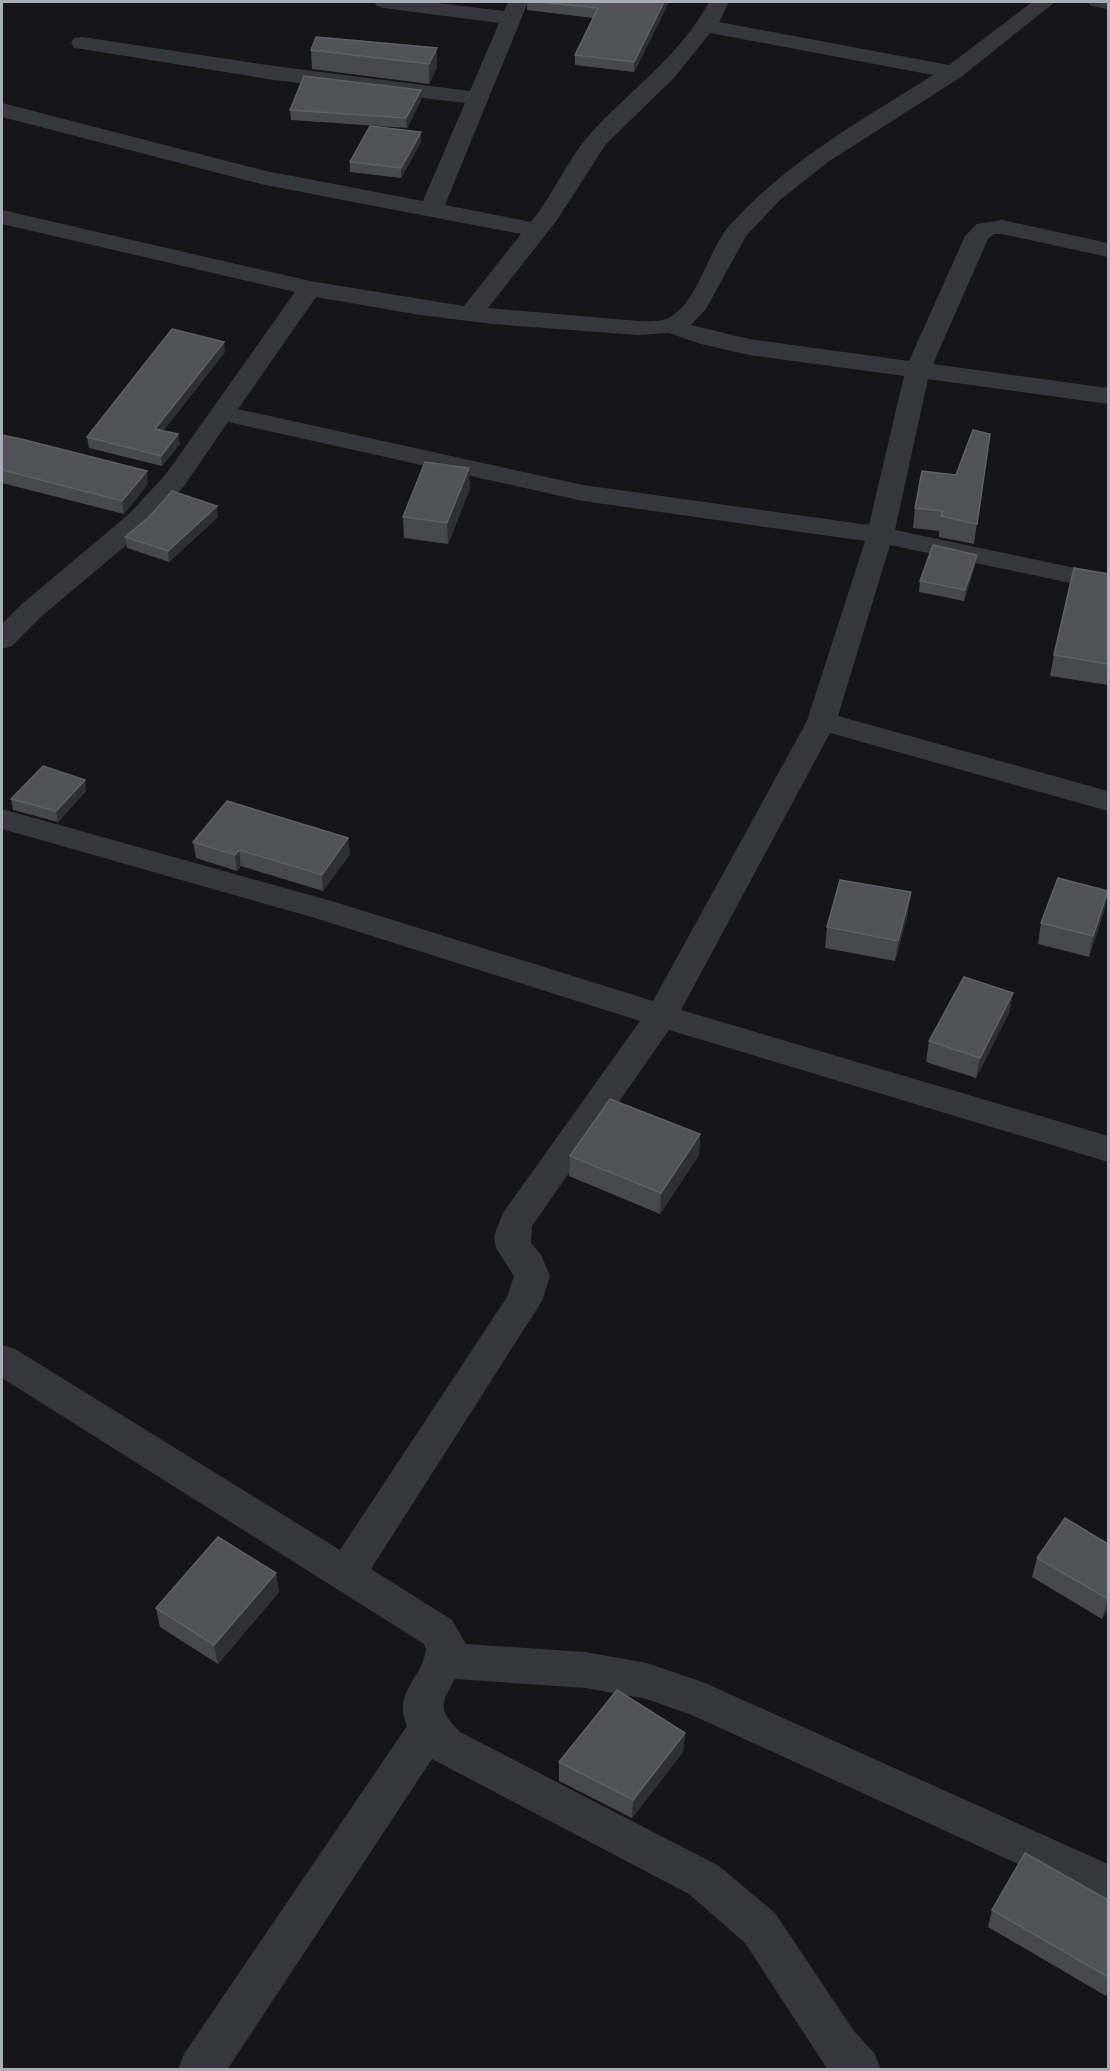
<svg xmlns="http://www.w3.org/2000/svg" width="1110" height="2071" font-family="'Open Sans',sans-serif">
<rect width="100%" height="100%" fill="#161618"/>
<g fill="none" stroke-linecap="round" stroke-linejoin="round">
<!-- minor -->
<path fill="#37383d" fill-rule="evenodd" d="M374,2H430L504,11L508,2H528L445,205L531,222C553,195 567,160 590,134C630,90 681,55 709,2H729L719,22L949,65L1032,2H1055L961,77L828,162L780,200L746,236L706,309L691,325L749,339L909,361L965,236L977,224L1002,220L1108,243V257L1002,234H994L988,239L933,364L1108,388V404L928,379L895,530L1108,575V591L890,545L838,716L1108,791V811L830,733L681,1010L1108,1136V1162L669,1030L532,1226L531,1243L541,1255L550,1276L542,1301L371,1569L452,1620L466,1644L585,1652L647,1663L705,1683L1108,1864V1905L694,1716L647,1699L585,1688L455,1679C440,1705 438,1710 460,1732L719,1866L775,1913L854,2031L875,2054L881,2070H828L745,1943L689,1894L432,1759L227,2070H178L184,2054L407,1726C392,1692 423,1678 426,1649L424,1644L2,1378V1345L15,1349L340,1550L507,1297L514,1276L496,1248L494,1236L503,1213L640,1021L315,918L2,829V809L335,902L653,1001L807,721L865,541L583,501L228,422L184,486L149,526L43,615L12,646L2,649V624L23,603L129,514L166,474L295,292L2,224V210L310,281L464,306L521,234L265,185L2,117V103L266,171L423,201L465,103L274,80L82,49L74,48L71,43L74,38L82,37L274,66L470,91L499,23L384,8L377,6ZM710,33L933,75C862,120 786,162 729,226C708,250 696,308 666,319C657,322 647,321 638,321L488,308L557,220L606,144L674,78ZM316,297L420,315L493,324L638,335L669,333L701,344L749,355L904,376L869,525L583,485L238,409Z"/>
<!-- tertiary -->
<path fill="#37383d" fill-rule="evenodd" d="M1088,2H1108V9L1091,6Z"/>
</g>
<!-- wall -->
<g fill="#47494d">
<path d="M527,2H669L634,72L575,65V55L593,18L527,10Z"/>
<path d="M437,48V67L429,84L312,69L311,50Z"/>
<path d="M421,100L407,128L291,120L290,110Z"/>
<path d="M421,142L401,178L350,172V162Z"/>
<path d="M225,352L163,431L180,444L162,466L89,448L87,437Z"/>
<path d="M990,434L974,544L939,537V531L913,528L915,508L956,475Z"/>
<path d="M2,435L148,484L124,514L2,483Z"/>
<path d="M470,488L448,544L404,538L403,517Z"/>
<path d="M218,517L169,562L127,548L125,537Z"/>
<path d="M975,565L964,601L919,592L920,581Z"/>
<path d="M1108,574V685L1050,676L1054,655Z"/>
<path d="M86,791L58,822L13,810L11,799Z"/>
<path d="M193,842L350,854L323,891L241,866L237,871L196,858Z"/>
<path d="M1104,912L1089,957L1038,944L1041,923Z"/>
<path d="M908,913L895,961L825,948L827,927Z"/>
<path d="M1013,993L1009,1013L976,1078L926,1062L929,1041Z"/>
<path d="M700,1134L699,1155L660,1214L569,1176L570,1156Z"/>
<path d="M1108,1544V1609L1102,1619L1032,1577L1037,1558Z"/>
<path d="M276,1573L279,1592L218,1664L160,1627L156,1608Z"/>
<path d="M685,1733L683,1752L632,1818L559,1781V1762Z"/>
<path d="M1108,1900V1991L1106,1996L988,1927L992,1910Z"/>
</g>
<!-- shaded-wall -->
<g fill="#2f3033">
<path d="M664,2H669L634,72V62Z"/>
<path d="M437,48V67L429,84V64Z"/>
<path d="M421,90V100L407,128L406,118Z"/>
<path d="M421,132V142L401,178V168Z"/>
<path d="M224,342L225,352L156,440L155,429Z"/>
<path d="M178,434L180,444L162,466L161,456Z"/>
<path d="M469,468L470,488L448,544L447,523Z"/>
<path d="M147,471L148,484L124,514L122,501Z"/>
<path d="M217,506L218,517L169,562L168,551Z"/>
<path d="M977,555L975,565L964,601L965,590Z"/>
<path d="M85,780L86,791L58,822L56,811Z"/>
<path d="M348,838L350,854L323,891L322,875Z"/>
<path d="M239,850L241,866L237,871L235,855Z"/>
<path d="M911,892L908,913L895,961L898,941Z"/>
<path d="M1108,893L1104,912L1089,957L1093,936Z"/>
<path d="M1013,993L1009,1013L976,1078L980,1058Z"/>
<path d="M700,1134L699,1155L660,1214L661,1193Z"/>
<path d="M276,1573L279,1592L218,1664L214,1645Z"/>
<path d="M1108,1598V1609L1102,1619L1108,1599Z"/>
<path d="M685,1733L683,1752L632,1818L633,1800Z"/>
</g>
<!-- building -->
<g fill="#525359" stroke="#5f6168" stroke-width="1.5">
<path d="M537,2H664L634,62L575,55L598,8Z"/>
<path d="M316,37L437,48L429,64L311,50Z"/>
<path d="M304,76L421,90L406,118L290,110Z"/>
<path d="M370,126L421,132L401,168L350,162Z"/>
<path d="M172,329L224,342L155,429L178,434L161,456L87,437Z"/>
<path d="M973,430L990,434L977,524L941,516L943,511L915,508L922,471L956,475Z"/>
<path d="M2,435L21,439L147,471L122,501L2,470Z"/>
<path d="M425,462L469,468L447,523L403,517Z"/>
<path d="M172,491L217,506L168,551L125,537L149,517Z"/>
<path d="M933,545L977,555L965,590L920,581Z"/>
<path d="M1074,568L1108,574V664L1054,655Z"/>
<path d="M43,766L85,780L56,811L11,799Z"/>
<path d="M227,801L348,838L322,875L239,850L235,855L193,842Z"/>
<path d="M1058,878L1108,891L1093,936L1041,923Z"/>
<path d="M840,880L911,892L898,941L827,927Z"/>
<path d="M964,977L1013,993L980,1058L929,1041Z"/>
<path d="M610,1099L700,1134L661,1193L570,1156Z"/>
<path d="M1065,1518L1108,1544V1599L1037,1558Z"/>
<path d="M218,1537L276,1573L214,1645L156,1608Z"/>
<path d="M617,1690L685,1733L633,1800L559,1762Z"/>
<path d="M1025,1853L1108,1900V1977L992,1910Z"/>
</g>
<!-- border -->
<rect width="1110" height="2071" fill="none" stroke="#a8adb8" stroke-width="6"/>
</svg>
